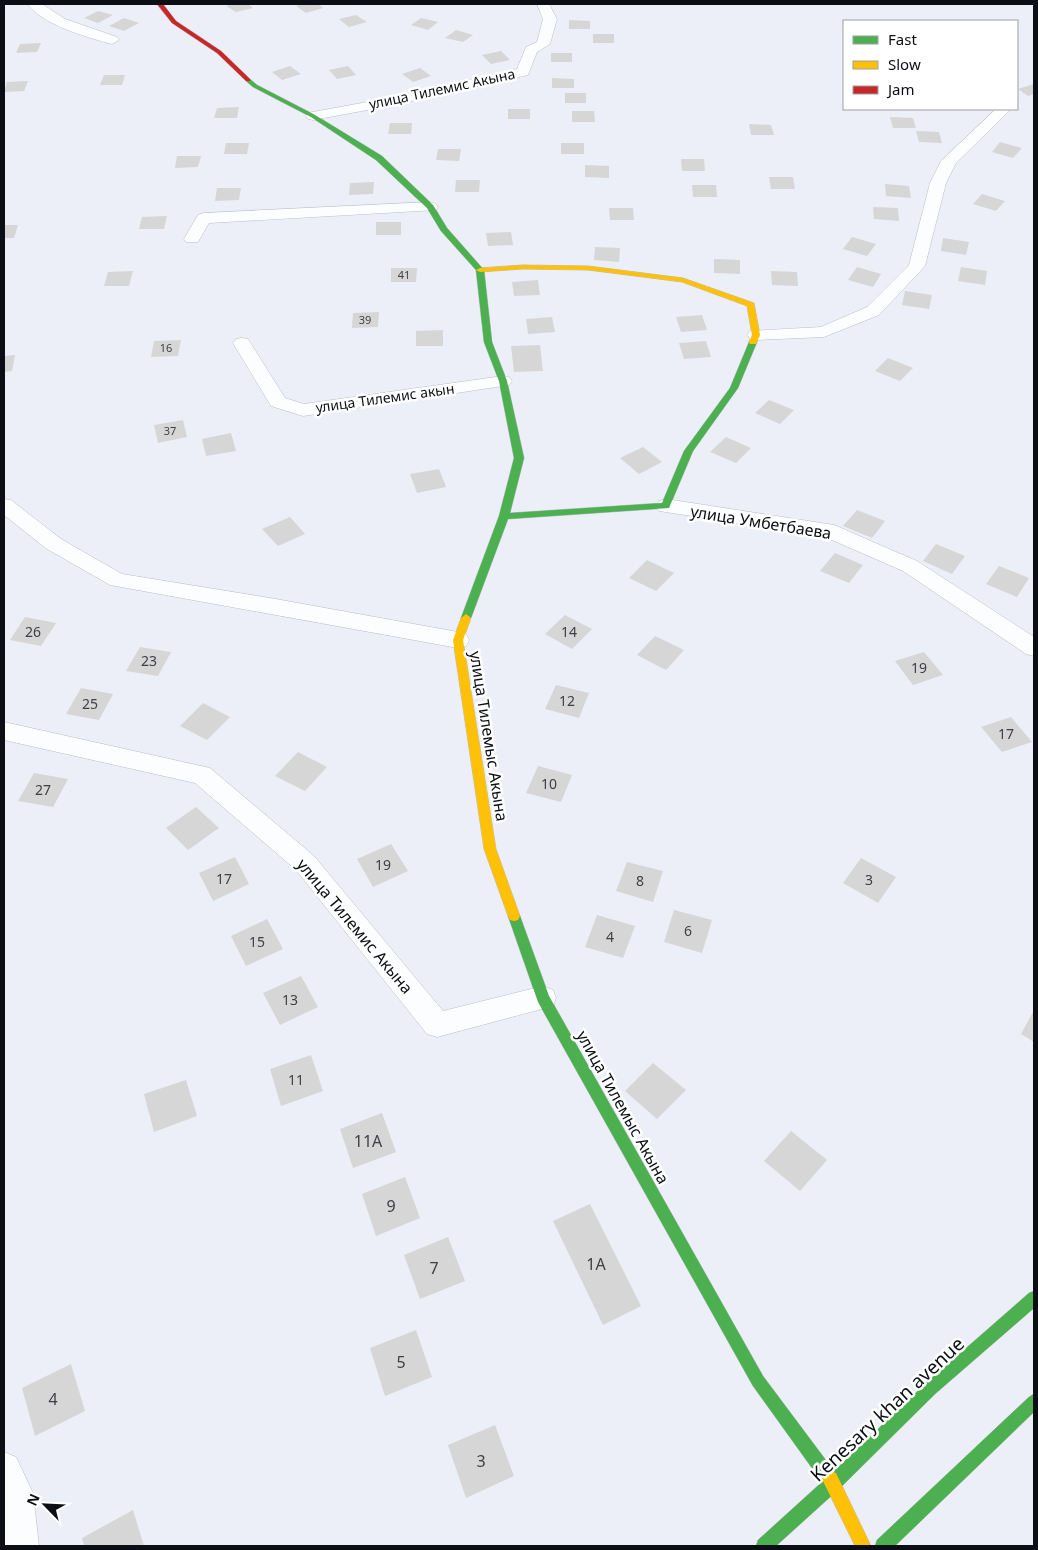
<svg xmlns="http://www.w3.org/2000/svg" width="1038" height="1550" font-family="'Noto Sans',sans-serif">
<rect width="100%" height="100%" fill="#eceff7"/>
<!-- building -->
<g fill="#d7d6d6">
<path d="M233,4H248L253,8L236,12L226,6Z"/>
<path d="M303,4H318L323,8L306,13L296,6Z"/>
<path d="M98,11L113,15L98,23L84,18Z"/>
<path d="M356,15L367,22L349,27L339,19Z"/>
<path d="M124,18L139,23L124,31L109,26Z"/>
<path d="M421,18L438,22L428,30L411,25Z"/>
<path d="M569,20L590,21V29H569Z"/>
<path d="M456,30L473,35L463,42L445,38Z"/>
<rect x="593" y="34" width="21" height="9"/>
<path d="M41,43L37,52L16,53L20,44Z"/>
<path d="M501,51L510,60L491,64L482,55Z"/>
<rect x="551" y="53" width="21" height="9"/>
<path d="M290,66L301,74L282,80L272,72Z"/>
<path d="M348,66L356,75L337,79L329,70Z"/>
<path d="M420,68L431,76L413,82L402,74Z"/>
<path d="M104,75H125L122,85H100Z"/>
<path d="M552,78L574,79V88H552Z"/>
<path d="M28,81L24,91L4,92L7,82Z"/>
<path d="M1034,84V94L1028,96L1018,89Z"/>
<rect x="565" y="93" width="21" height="10"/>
<path d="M239,107L237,118H214L217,108Z"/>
<rect x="508" y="109" width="22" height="10"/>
<path d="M572,111H594L595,122H572Z"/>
<path d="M890,117L913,118L916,128H893Z"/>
<path d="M390,123H412L411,134H388Z"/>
<path d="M749,124L771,125L774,135H751Z"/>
<path d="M916,131L939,132L942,143L919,142Z"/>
<path d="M1000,142L1022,148L1013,158L992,152Z"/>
<path d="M226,143H249L247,154H224Z"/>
<rect x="561" y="143" width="23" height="11"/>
<path d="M438,149H461L459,161L436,160Z"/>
<path d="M177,156H201L198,167L175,168Z"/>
<path d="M681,159H704L705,171H682Z"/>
<path d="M585,165L609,166V178L585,177Z"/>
<path d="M769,177H793L795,189H771Z"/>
<path d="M456,180H480L479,192H455Z"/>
<path d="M374,182L373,194L349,195L350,183Z"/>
<path d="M885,184L909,186L911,198L886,196Z"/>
<path d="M692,185H716L717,197H693Z"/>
<path d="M217,188H241L239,200L215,201Z"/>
<path d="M982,194L1005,201L996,211L973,204Z"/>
<path d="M873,207L898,208L899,221L874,219Z"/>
<path d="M609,208H633L634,220H610Z"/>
<path d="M167,216L164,229H139L142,217Z"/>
<rect x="376" y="222" width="25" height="13"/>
<path d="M4,225H18L14,238H4Z"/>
<path d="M511,232L513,245L488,246L486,233Z"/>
<path d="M852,237L876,244L867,256L843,249Z"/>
<path d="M943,238L969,242L966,255L941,251Z"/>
<path d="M595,247L620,248L619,262L594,260Z"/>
<path d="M714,259L740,260V274L714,273Z"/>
<path d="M857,267L881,274L873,287L848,280Z"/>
<path d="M961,267L987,271L985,285L958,281Z"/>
<path d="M391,268H417L416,282H391Z"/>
<path d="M133,271L129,286H104L108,272Z"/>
<path d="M771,271L797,272L798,286L772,285Z"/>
<path d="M538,280L540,295L514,296L512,282Z"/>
<path d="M905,291L932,295L929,309L902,305Z"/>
<path d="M379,312L378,327L352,328L353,313Z"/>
<path d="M702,315L707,330L681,332L676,317Z"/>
<path d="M552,317L555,332L528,334L526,319Z"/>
<path d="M443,330V346H416V331Z"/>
<path d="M181,340L178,356L151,357L154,341Z"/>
<path d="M706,341L711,357L684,359L679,343Z"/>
<path d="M540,345L543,371L514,372L511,346Z"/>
<path d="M15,355L12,371L4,372V356Z"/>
<path d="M888,358L913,368L900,381L875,371Z"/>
<path d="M769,400L794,410L780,424L755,413Z"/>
<path d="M183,420L187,437L158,443L154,425Z"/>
<path d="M231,433L236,451L206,456L202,439Z"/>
<path d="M726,437L751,448L736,463L710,452Z"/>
<path d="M643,447L662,462L639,474L620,458Z"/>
<path d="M439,469L446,487L417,493L410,474Z"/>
<path d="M857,510L885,521L872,538L843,526Z"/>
<path d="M290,517L305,534L278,546L262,529Z"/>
<path d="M936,544L965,556L952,574L923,561Z"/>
<path d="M835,553L863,565L849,583L820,571Z"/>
<path d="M647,560L674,573L656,591L629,578Z"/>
<path d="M999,566L1029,578L1017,597L986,584Z"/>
<path d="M565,615L592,629L572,649L545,634Z"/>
<path d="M25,617L56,623L41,646L10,640Z"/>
<path d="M655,636L684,650L666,670L637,655Z"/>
<path d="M140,647L171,652L158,676L126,671Z"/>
<path d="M924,652L943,675L913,685L895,661Z"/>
<path d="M556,685L589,693L579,718L545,709Z"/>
<path d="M81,688L113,694L99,720L66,714Z"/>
<path d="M203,703L230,717L207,740L180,726Z"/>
<path d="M1011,717L1032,742L1002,752L981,727Z"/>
<path d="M298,752L327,767L305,791L275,776Z"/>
<path d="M538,766L572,775L561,802L526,793Z"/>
<path d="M34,773L68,779L53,807L18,801Z"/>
<path d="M196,807L219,828L188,850L166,828Z"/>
<path d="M391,844L408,871L373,887L357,859Z"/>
<path d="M235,857L249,884L213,901L199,873Z"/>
<path d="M861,858L896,877L878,903L843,883Z"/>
<path d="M627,862L663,871L653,902L616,891Z"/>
<path d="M674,910L712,920L702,953L664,942Z"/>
<path d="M597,915L635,926L623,958L585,947Z"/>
<path d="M267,919L283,949L246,966L231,936Z"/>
<path d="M301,976L318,1007L280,1025L263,993Z"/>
<path d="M1034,1010V1042L1021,1034Z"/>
<path d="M311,1055L323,1091L281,1106L270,1069Z"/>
<path d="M653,1063L686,1090L657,1119L625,1091Z"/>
<path d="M186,1080L197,1116L154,1132L144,1094Z"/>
<path d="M382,1113L396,1152L353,1168L340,1129Z"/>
<path d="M791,1131L827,1160L800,1191L764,1161Z"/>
<path d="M405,1177L420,1218L376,1236L362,1194Z"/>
<path d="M590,1204L641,1306L603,1325L553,1221Z"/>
<path d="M448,1237L465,1281L420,1299L404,1255Z"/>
<path d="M416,1330L432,1377L385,1396L370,1348Z"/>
<path d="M71,1364L85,1411L35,1436L22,1388Z"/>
<path d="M495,1425L514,1476L466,1498L448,1445Z"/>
<path d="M133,1510L144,1546H84L82,1538Z"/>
</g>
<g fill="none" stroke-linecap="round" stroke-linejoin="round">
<defs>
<g id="street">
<path d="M28,4H42L65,19L117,37L119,40L112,44C89,38 40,24 28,4Z"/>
<path d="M537,4H549L557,19L550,44L537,52L528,75L389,106L313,120L308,119L306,116L308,113L313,112L389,98L517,69L526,47L537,42L543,19Z"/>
<path d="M996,109H1011L956,163L946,183L925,266L879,315L824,337L756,340L750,339L747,335L750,331L821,327L867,307L909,265L930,183L941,161Z"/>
<path d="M430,202L436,204L438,207L436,210L209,223L198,242H186L184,239L198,215L204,213Z"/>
<path d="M242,338L248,339L285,398L304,404L503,376L509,377L512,381L509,385L503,386L303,416L271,406L233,343L236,339Z"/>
<path d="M4,499L11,500L61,539L122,574L270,598L458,632L466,634L469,640L466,646L458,648L110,585L47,549L4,515Z"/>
<path d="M666,499L834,525L917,561L1034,637V656L1026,654L903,571L823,536L659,511L656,506L659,501Z"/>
<path d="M4,722L210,768L314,856L443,1011L543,986L553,990L556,998L553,1006L437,1037L427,1034L296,870L195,783L4,740Z"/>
<path d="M4,1452L16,1457L33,1493L39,1546H5Z"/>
</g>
<g id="fast">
<path d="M246,79H250L257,85L315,115L382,156L433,205L447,228L484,270L492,342L507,381L524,458L510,513L662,503L684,451L730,388L749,342L750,340H756L757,342L738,388L693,451L669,508L508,519L471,618L466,622L462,621L461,618L499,516L514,458L499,381L484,342L476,270L441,231L427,208L376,160L311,117L253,87L246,81Z"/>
<path d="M514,911L518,912L520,916L549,996L763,1376L834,1471L925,1384L1029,1293L1034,1291V1308L935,1394L839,1489L776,1546H756L758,1540L822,1482L753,1386L538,1002L508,916L510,912Z"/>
<path d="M1034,1394V1412L895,1546H875L877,1540L1029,1397Z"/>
</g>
<g id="slow">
<path d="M523,265L588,266L683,278L754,303L760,335L756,344H750L749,342L752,335L747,306L682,282L588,270L523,269L480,272L476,270L480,268Z"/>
<path d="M466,614L471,618L463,640L496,849L520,916L518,920L514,921L510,920L508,916L484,849L453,640L461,618Z"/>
<path d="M830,1471L836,1473L871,1546H855L822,1479L824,1473Z"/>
</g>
<path id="jam" d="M157,4H163L176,21L221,51L250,79V81H246L217,53L172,23Z"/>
</defs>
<!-- street casing -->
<use href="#street" stroke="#babdc4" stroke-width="1"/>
<!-- fast casing -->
<use href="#fast" stroke="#babdc4" stroke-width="1"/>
<!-- slow casing -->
<use href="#slow" stroke="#babdc4" stroke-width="1"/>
<!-- jam casing -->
<use href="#jam" stroke="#babdc4" stroke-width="1"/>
<!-- street -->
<use href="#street" fill="#fcfdfe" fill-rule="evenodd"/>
<!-- fast -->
<use href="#fast" fill="#4caf50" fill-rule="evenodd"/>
<!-- slow -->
<use href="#slow" fill="#ffc107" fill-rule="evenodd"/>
<!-- jam -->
<use href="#jam" fill="#c62828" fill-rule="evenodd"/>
</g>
<g text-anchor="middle" stroke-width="5" stroke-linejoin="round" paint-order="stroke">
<!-- far-number labels -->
<g font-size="11" fill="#3f4045">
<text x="404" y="279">41</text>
<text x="365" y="324">39</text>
<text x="166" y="352">16</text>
<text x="170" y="435">37</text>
</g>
<!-- far-street labels -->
<g font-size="14" fill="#0c0e15" stroke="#fff">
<text transform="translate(442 89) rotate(-12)" y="5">улица Тилемис Акына</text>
<text transform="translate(385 398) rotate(-8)" y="5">улица Тилемис акын</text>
</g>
<!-- number labels -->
<g font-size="14" fill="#3f4045">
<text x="33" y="637">26</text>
<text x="569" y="637">14</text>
<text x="149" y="666">23</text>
<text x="919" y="673">19</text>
<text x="567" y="706">12</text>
<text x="90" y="709">25</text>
<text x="1006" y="739">17</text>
<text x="549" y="789">10</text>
<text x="43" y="795">27</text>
<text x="383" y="870">19</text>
<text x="224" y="884">17</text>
<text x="869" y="885">3</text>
<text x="640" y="886">8</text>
<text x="688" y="936">6</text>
<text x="610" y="942">4</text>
<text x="257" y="947">15</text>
<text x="290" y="1005">13</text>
<text x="296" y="1085">11</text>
</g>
<!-- street labels -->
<g font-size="16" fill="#0c0e15" stroke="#fff">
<text transform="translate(761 522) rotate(9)" y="6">улица Умбетбаева</text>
<text transform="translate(489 736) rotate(81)" y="6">улица Тилемыс Акына</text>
<text transform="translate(355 926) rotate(50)" y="6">улица Тилемис Акына</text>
<text transform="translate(623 1107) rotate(61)" y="6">улица Тилемыс Акына</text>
</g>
<!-- near-number labels -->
<g font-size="16" fill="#3f4045">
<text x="368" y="1147">11А</text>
<text x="391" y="1212">9</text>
<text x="596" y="1270">1А</text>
<text x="434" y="1274">7</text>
<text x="401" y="1368">5</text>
<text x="53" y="1405">4</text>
<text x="481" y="1467">3</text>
</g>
<!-- near-street labels -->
<g font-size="19" fill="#0c0e15" stroke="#fff">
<text transform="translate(887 1409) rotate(-43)" y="7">Kenesary khan avenue</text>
</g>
</g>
<!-- border -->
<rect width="1038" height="1550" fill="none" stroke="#0c0e15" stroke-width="10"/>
<!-- legend -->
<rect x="843" y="20" width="175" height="90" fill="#ffffff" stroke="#9e9fa1"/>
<rect x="853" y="36" width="25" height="8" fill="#4caf50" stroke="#9e9fa1"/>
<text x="888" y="45" font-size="15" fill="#0c0e15">Fast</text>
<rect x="853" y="61" width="25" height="8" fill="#ffc107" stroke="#9e9fa1"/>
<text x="888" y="70" font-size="15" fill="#0c0e15">Slow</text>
<rect x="853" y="86" width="25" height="8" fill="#c62828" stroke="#9e9fa1"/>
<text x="888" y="95" font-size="15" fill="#0c0e15">Jam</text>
<!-- north arrow -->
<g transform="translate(45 1505) rotate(294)" stroke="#ffffff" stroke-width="4" paint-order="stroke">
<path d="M0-4L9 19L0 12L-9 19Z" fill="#0c0e15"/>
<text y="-8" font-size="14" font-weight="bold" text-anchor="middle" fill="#0c0e15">N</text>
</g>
</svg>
